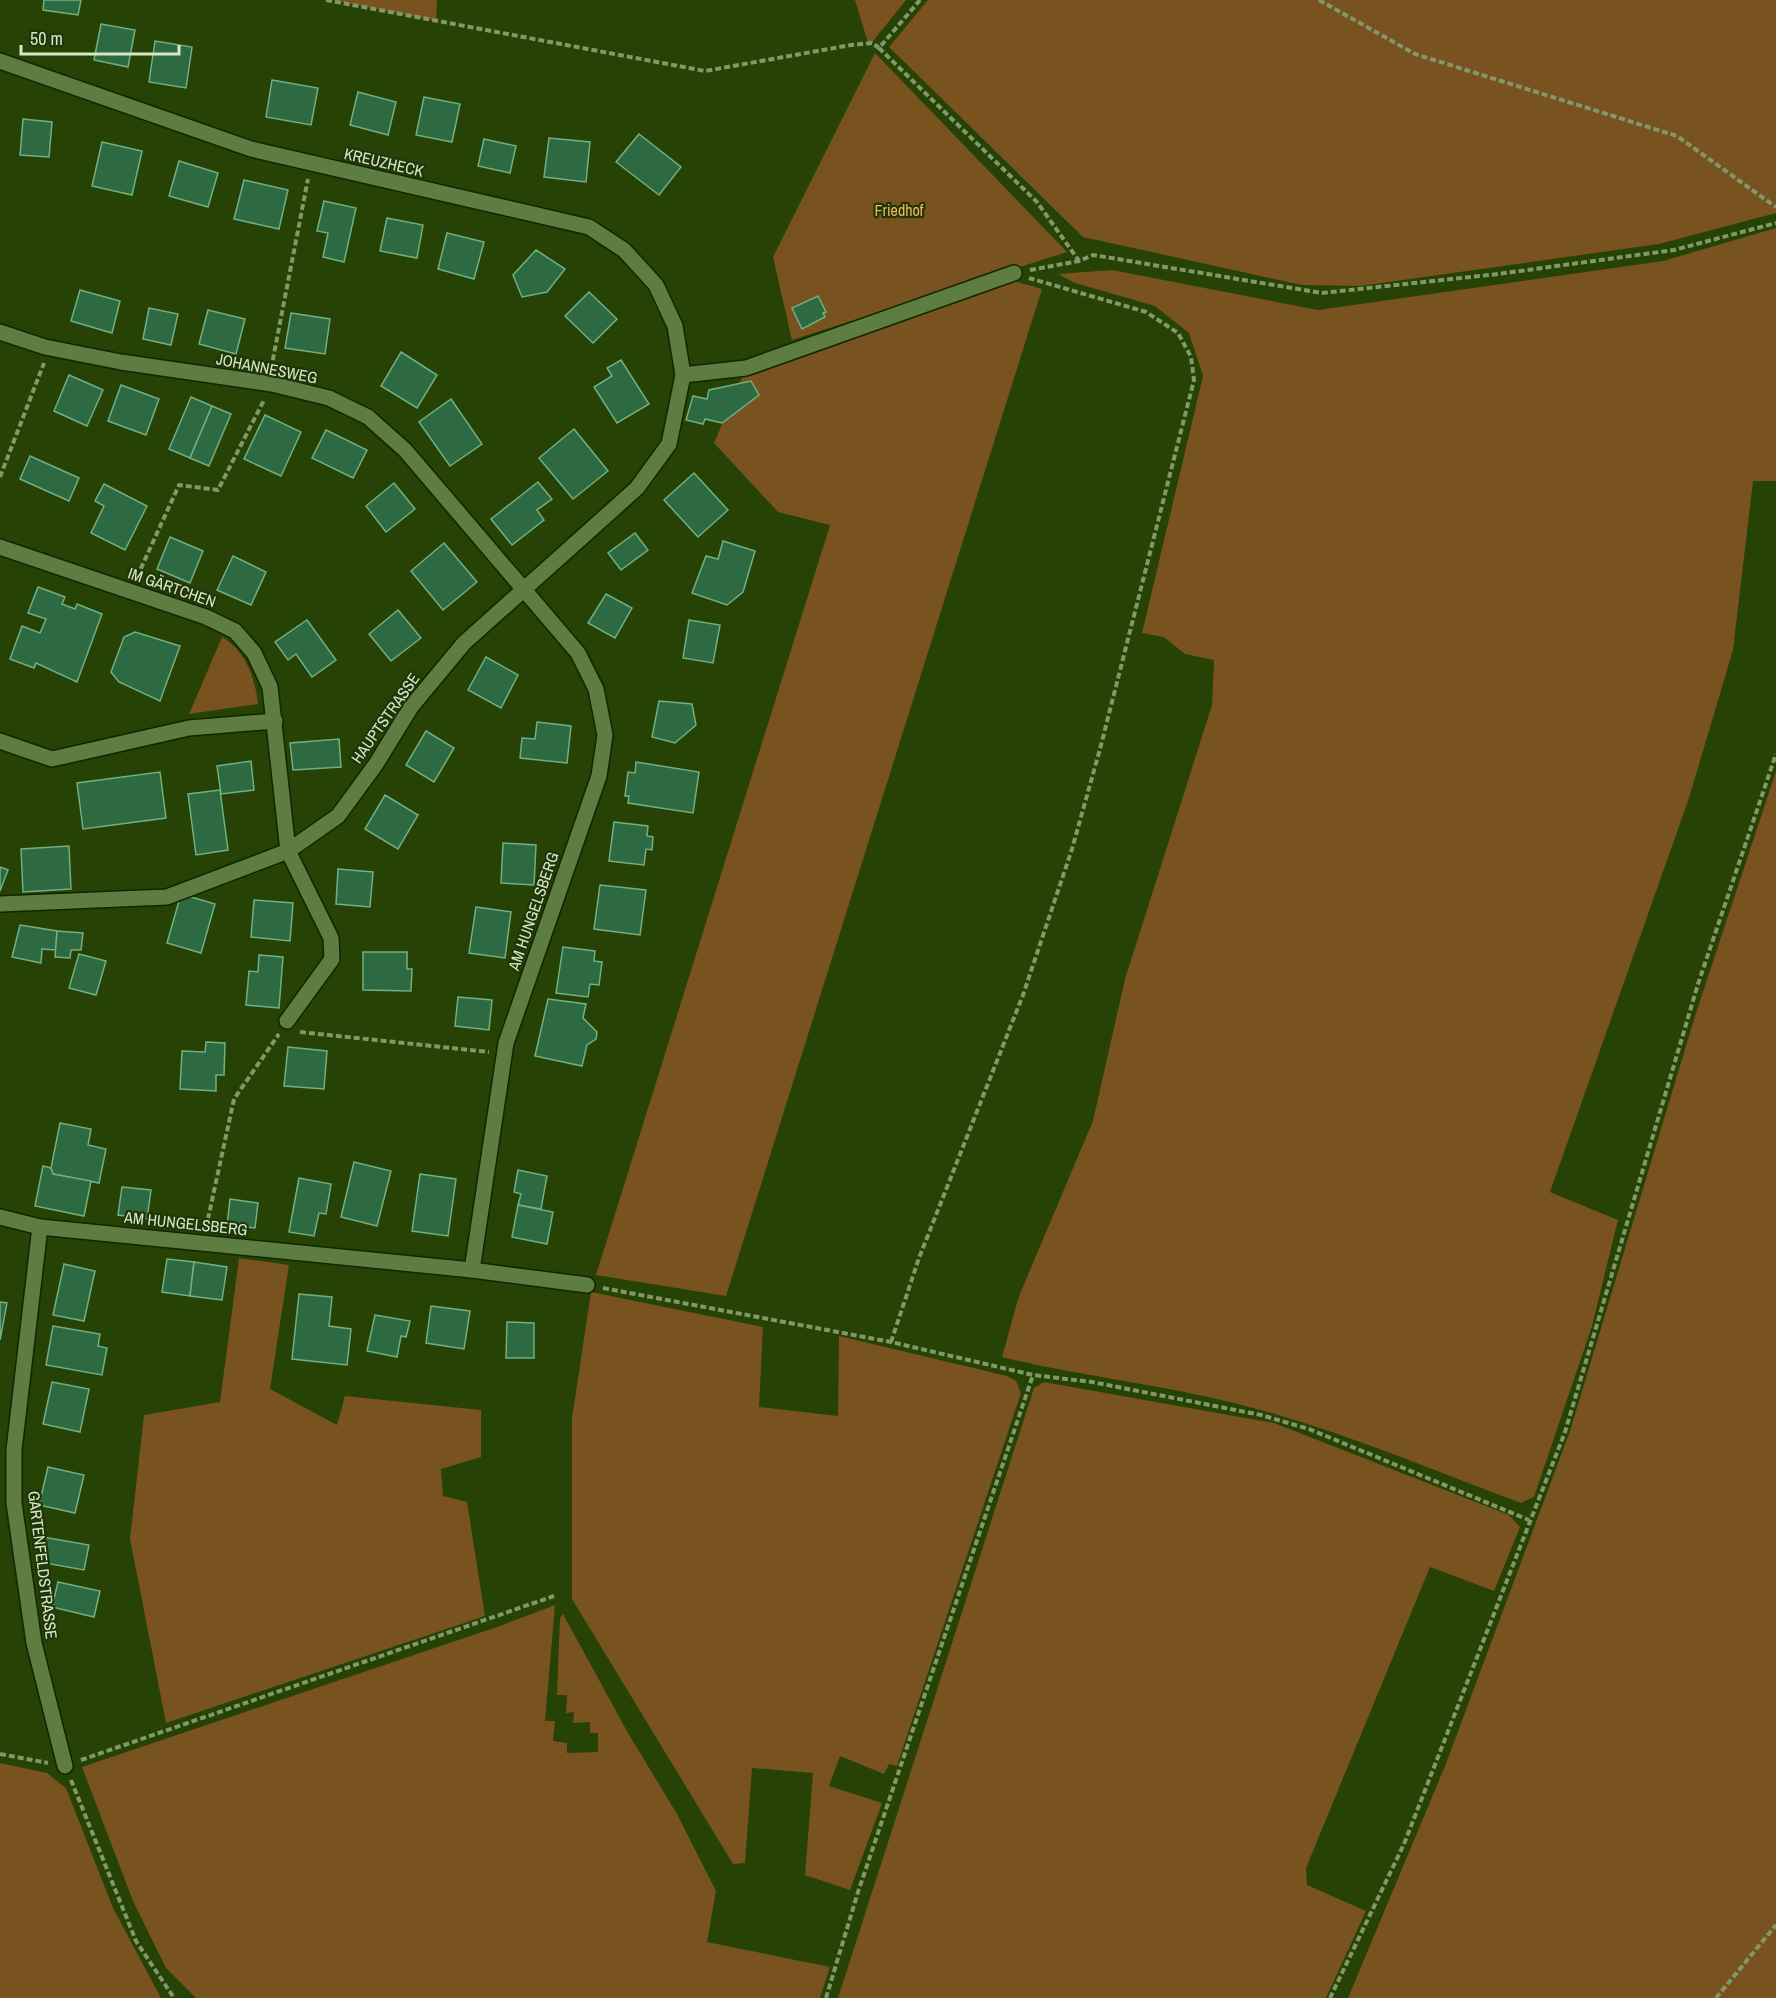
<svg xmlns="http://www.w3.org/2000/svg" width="1776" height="1998" font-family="'Archivo Narrow',sans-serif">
<rect width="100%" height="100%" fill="#264204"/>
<!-- green -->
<g fill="#78531f">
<path d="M332,0H437L436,21Z"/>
<path d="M855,0H906L869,46Z"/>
<path d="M928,0H1776V213L1659,244L1360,286L1302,285L1083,237L889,47Z"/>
<path d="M875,53L1067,252L792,340L773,257Z"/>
<path d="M1776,228V481H1753L1733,650L1689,798L1550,1192L1618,1220L1592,1326L1534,1497L1521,1503C1426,1468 1332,1427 1234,1403C1157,1384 1079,1376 1002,1357L1019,1296L1093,1121L1125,979L1212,705L1214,660L1185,654L1164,637L1142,633L1203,376L1189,333L1155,306L1075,283L1058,274L1112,270L1318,310L1663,261Z"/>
<path d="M1007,279L1042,289L726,1296L596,1275L830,525L778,512L714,443L744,373Z"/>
<path d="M222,637C246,651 255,678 258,704L189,714Z"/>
<path d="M1776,771V1998H1348L1445,1766L1570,1431L1695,1016Z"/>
<path d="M239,1258L289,1265L270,1389L337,1425L345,1396L481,1410V1457L441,1469L443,1496L467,1502L485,1616L166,1723L130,1539L144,1415L220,1402Z"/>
<path d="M591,1292L763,1327L759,1407L838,1416L839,1336L1007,1376L1016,1381L1021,1393L897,1766L889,1764L884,1774L840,1756L829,1786L882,1803L850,1890L805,1875L813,1773L752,1768L745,1863L733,1864L572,1599V1418Z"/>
<path d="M1044,1382L1274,1423L1509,1515L1520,1527L1494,1591L1430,1567L1306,1868L1307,1885L1366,1911L1326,1998H838L1034,1388Z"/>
<path d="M555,1605L545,1721H555L553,1741L567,1743V1753L598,1752V1733H590V1722L573,1723L574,1712L566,1713L567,1695H557L560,1618L563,1614L628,1733L677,1814L716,1891L707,1942L830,1967L820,1998H196L166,1968L133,1901L82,1767L497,1627Z"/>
<path d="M0,1763L47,1773L66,1788L113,1908L161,1998H0Z"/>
</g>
<!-- building -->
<g fill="#2e6a41" stroke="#72af82" stroke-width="1.5">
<path d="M44,0H81L78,15L43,10Z"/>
<path d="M101,24L135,30L128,67L94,60Z"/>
<path d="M155,41L192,47L186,88L149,82Z"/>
<path d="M272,80L318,88L311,125L266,117Z"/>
<path d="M358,92L396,102L388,135L350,125Z"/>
<path d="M424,97L460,104L452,142L416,135Z"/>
<path d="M23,119L52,122L49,157L20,155Z"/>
<path d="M639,134L681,167L659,195L616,162Z"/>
<path d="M549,138L590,142L586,182L544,177Z"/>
<path d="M484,139L516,146L510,173L478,166Z"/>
<path d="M102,142L142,151L132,195L92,186Z"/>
<path d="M179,161L218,173L208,207L169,196Z"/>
<path d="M244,180L288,190L279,229L234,219Z"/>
<path d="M324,201L356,208L344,262L323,257L328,233L317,231Z"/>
<path d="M387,218L423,225L417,258L380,251Z"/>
<path d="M447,233L484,242L474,279L438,269Z"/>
<path d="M536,250L565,269L547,292L522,297L513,275Z"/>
<path d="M80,290L120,301L112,333L71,321Z"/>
<path d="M589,292L617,319L593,343L565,316Z"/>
<path d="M818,296L826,312L823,313L825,317L802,329L792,308Z"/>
<path d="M149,308L178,314L171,345L143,339Z"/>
<path d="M208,310L245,319L236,354L199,344Z"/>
<path d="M291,313L330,319L325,354L285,348Z"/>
<path d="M401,352L437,375L417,408L381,386Z"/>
<path d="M621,360L649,404L617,423L594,387L612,376L607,368Z"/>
<path d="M69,375L103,390L87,426L54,411Z"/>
<path d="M751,381L759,395L722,423L705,419L703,424L686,420L693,396L707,399L709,390Z"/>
<path d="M121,385L159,399L146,435L108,421Z"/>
<path d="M191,397L212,406L190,458L169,449Z"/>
<path d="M451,399L482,444L450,466L419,422Z"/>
<path d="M212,406L231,414L209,466L190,458Z"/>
<path d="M265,415L301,432L281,476L244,459Z"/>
<path d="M574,429L608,471L573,499L539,458Z"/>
<path d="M326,430L367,450L353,478L312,458Z"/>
<path d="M30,456L79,478L69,501L20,479Z"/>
<path d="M694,473L728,510L698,537L664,500Z"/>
<path d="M538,482L552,499L537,510L544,520L512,545L491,519Z"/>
<path d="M394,483L415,509L386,532L366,506Z"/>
<path d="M104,484L147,506L125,550L91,533L104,506L95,501Z"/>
<path d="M635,533L648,550L621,570L608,553Z"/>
<path d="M170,537L203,551L190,583L157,569Z"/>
<path d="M723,541L755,551L743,592L727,605L692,593L706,556L718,559Z"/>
<path d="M444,543L477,582L443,610L411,571Z"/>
<path d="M233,556L266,572L251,605L217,590Z"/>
<path d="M38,587L65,597L62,604L75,609L77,604L102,614L77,682L36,663L34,668L10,659L22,626L40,633L46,619L28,613Z"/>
<path d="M606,594L632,608L615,638L588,623Z"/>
<path d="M398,610L421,638L391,661L369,634Z"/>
<path d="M307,620L336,660L312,677L296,654L288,660L275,642Z"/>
<path d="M689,620L720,625L713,663L683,658Z"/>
<path d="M135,632L180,646L160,701L119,682L111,672L124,637Z"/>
<path d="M486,657L518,675L501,708L468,690Z"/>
<path d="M659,701L692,704L696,725L675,743L652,737Z"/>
<path d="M537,722L571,726L567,763L520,758L522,738L535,739Z"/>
<path d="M426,731L454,748L434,782L406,765Z"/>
<path d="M339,739L341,767L293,770L290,743Z"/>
<path d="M251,761L254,790L221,794L217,766Z"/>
<path d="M636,762L699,772L693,813L628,803L629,796H625L628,772L635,773Z"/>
<path d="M160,772L166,818L83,829L77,783Z"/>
<path d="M220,790L228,850L196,855L188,794Z"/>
<path d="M385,795L418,815L398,849L365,829Z"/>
<path d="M614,822L648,826L647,836L653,837L652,850L646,849L644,865L609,861Z"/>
<path d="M503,843L536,845L534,885L501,883Z"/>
<path d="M69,846L71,889L23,892L21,849Z"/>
<path d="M0,867L8,870L0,891Z"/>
<path d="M338,869L373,872L370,907L336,904Z"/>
<path d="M600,885L646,890L640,935L594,929Z"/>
<path d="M181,894L215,904L201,953L167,943Z"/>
<path d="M254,900L293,903L290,941L251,937Z"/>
<path d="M476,907L511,912L505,958L469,953Z"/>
<path d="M20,925L57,931L56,950L42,949L41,963L12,957Z"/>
<path d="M57,931L83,933L81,950H71L70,958L55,957Z"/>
<path d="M563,947L595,951L594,961L602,962L599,985L590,984L588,997L556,993Z"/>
<path d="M363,952H407V969H412L411,991L363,990Z"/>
<path d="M79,954L106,961L96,995L69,988Z"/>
<path d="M259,955L283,957L279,1008L246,1005L249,971L258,972Z"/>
<path d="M458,997L492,1000L489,1030L455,1026Z"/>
<path d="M548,999L586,1004L583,1018L597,1032L596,1039L587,1045L582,1066L535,1056Z"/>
<path d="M206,1042L225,1043L224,1075H216V1091L180,1089L182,1051L205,1052Z"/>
<path d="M288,1047L327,1051L324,1089L284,1086Z"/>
<path d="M60,1123L91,1129L88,1145L106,1149L99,1183L53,1174L51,1168Z"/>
<path d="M354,1162L391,1171L377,1226L341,1217Z"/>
<path d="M43,1166L51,1168L53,1174L91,1181L84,1216L35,1206Z"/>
<path d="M518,1170L547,1176L541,1209L518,1205L521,1194L514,1192Z"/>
<path d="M420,1174L456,1179L448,1236L412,1231Z"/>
<path d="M299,1178L331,1184L326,1214L319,1213L314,1236L289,1232Z"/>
<path d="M122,1187L151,1190L147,1219L118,1215Z"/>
<path d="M230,1199L258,1203L255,1228L227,1225Z"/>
<path d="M518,1205L553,1212L547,1244L512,1237Z"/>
<path d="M167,1259L194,1262L190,1296L162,1292Z"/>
<path d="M194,1262L227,1267L222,1300L190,1296Z"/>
<path d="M64,1264L95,1271L84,1321L53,1315Z"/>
<path d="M299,1294L332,1297L329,1326L351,1329L347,1365L292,1359Z"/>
<path d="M0,1302L7,1303L0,1340Z"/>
<path d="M431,1306L470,1311L464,1349L426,1343Z"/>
<path d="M375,1315L410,1321L406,1337L401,1336L397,1357L367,1351Z"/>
<path d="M507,1322L534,1323V1358H506Z"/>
<path d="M53,1326L100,1334L98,1346L107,1348L102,1375L46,1365Z"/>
<path d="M52,1382L89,1389L80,1432L43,1424Z"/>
<path d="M48,1467L84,1475L75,1513L39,1505Z"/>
<path d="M43,1537L89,1545L84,1570L39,1562Z"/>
<path d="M58,1582L100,1591L94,1617L52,1607Z"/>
</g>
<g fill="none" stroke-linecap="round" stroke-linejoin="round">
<defs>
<g id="minor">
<path d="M0,61L251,149L589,227L624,250L656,285L675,326L683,375L669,444L637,488L464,643L411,707L376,764L338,816L288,851L167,897L0,904"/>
<path d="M0,332L45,347L121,362L272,384L329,398L368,417L405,450L578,653L596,689L605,735L599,776L506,1043L472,1270L587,1285"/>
<path d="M683,375L746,368L1014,273"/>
<path d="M0,547L206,617L235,631L254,653L270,687L288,851L331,938L332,959L287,1021"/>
<path d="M0,741L52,759L189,728L275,721"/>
<path d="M0,1217L40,1227L14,1450V1503L34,1643L65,1766"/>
<path d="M40,1227L472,1270"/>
</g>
</defs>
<!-- minor casing -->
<use href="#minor" stroke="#122600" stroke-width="18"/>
<!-- path -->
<g stroke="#81986a" stroke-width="4" stroke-dasharray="6 3" stroke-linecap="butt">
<path d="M326,0L705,71L851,45L872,43L879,48"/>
<path d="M920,0L879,48L1037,202L1079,261"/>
<path d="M1319,0L1415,54L1677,136L1776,207"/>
<path d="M1030,270L1079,261L1093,255L1322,293L1498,274L1674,250L1776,223"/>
<path d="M271,369L308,179"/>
<path d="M0,477L44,363"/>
<path d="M137,577L179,485L218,490L264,400"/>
<path d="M300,1032L489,1052"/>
<path d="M206,1228L234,1099L279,1034"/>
<path d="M603,1288L891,1342L1033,1375L1092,1382L1261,1415L1309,1429L1529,1520"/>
<path d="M891,1342L919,1258L1023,995L1072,849L1100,749L1194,380L1191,357L1178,333L1146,312L1029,278"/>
<path d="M0,1754L48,1763"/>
<path d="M81,1760L554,1596"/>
<path d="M71,1780L136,1941L174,1998"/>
<path d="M826,1998L858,1892L1033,1375"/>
<path d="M1330,1998L1404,1844L1565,1432L1698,984L1776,754"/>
<path d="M1716,1998L1776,1925"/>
</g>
<!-- minor -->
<use href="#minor" stroke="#5e7d43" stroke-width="15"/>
</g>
<g text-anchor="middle" stroke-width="4.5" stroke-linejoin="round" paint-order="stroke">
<!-- street labels -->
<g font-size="16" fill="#d5e7c8" stroke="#203609">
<text transform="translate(384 162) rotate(13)" y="6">KREUZHECK</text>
<text transform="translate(267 368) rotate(11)" y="6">JOHANNESWEG</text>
<text transform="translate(172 587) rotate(19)" y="6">IM GÄRTCHEN</text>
<text transform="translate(385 718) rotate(-55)" y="6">HAUPTSTRASSE</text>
<text transform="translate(533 911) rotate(-71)" y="6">AM HUNGELSBERG</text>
<text transform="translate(186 1223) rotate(6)" y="6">AM HUNGELSBERG</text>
<text transform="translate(43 1565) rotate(83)" y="6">GARTENFELDSTRASSE</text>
</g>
<!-- park labels -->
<g font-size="16" fill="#f5b45f" stroke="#203609">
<text x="899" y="216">Friedhof</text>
</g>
</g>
<!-- scale -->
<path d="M21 45v9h158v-9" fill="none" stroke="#d5e7c8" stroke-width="3"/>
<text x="30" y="45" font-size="18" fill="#d5e7c8" stroke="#203609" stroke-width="4.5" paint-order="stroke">50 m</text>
</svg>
